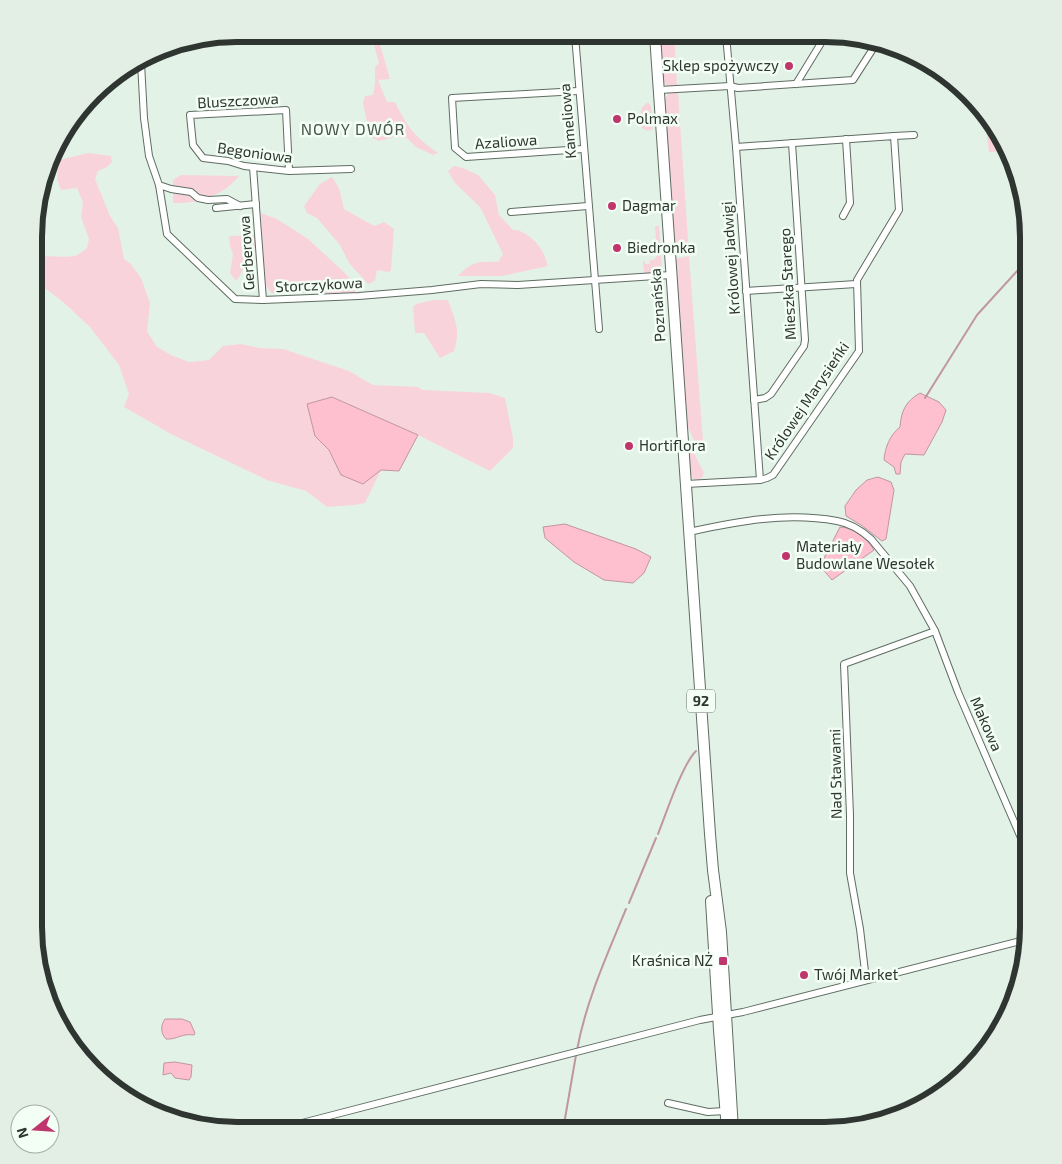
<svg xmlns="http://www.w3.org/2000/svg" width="1062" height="1164" font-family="'Exo 2',sans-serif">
<rect width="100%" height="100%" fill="#e3f2e7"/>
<!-- green -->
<g fill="#f9d3dc">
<path d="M371,34H377L390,79L378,80L387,102H395C407,127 415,137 438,153L433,155L416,147L407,138L394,137L379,141L370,137L363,103L365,96L373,95L375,84V67L379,63Z"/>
<path d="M660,35H674L677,85L668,86L663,82Z"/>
<path d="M669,93H678L689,253L677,254L674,252L664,100Z"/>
<path d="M647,103H649L651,106L653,129L648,131L642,128C641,119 638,108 647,103Z"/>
<path d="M996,129L1007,151L989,152L986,130Z"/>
<path d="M88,153L111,156L112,162L107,167L98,171L95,179L110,216L118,228L124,259L131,264L141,278L150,303L147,331L157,347L171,355L189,362L209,360L223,346L241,344L259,348L283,349L349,371L373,385L418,387L422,390L490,393L505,398L513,438V448L490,471L418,435L333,397L308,404L315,436L329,450L341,475L381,470L365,503L354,505L327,507L306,491L267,480L171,434L124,407L129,394L119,365L90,327L62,301L37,282V257C50,255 62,258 74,256C79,255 83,251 87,248L89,239L81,217L83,202L77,188L61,190L57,179L59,160Z"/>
<path d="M454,166L463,168L478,175L495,195L499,215L513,230C523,229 538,242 542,251C545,255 546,261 548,266L502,276H458C472,261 479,261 498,262L503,254L480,207L455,183L448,171Z"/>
<path d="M181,175L239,176C223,196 197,204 173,203V180Z"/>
<path d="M332,177L339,188L344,209L374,226L384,222L394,229L391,270L389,272L377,270L375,281L368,284L349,263L340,245L317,218L307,213L304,206L320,184Z"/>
<path d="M261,213L277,219L308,239L345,273L355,284V293H271L265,283Z"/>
<path d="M655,226H659L662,268H658V273L647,274L644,272L643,262L645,261V264H650V260H654L657,256Z"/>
<path d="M255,235L254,254H250C244,262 243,274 236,281L230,273L233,254L230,246L229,236Z"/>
<path d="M689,256L703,441L698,446L695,443L687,425L675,259Z"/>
<path d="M433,300H448C455,320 461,330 454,351L440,358L424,333H415L413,307L416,304Z"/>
<path d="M688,445H690L704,473L702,478L698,480L693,479L690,473Z"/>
</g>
<!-- water -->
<g fill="#febfcf" stroke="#c096a0">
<path d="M920,393L939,402L946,410L942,422L924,455L905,454L901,462L900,474H896L894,467L884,460C885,447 890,435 900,427C901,411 906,401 920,393Z"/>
<path d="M332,397L418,435L399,471L381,470L363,484L341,475L329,450L315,436L307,404Z"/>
<path d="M878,477L891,482L894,490L886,539L882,541L861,525L846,516L845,506L856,490L867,480Z"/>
<path d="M565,524L636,549L651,557L644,573L633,583L604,580L574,562L545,538L543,527Z"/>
<path d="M840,527C855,528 866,537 874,550L832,580L820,566Z"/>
<path d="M165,1019H182L190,1022L195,1033L194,1035C181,1033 177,1040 166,1039C161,1034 160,1026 165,1019Z"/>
<path d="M175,1062L192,1065L191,1077L189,1080L175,1078L171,1073L163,1075L164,1063Z"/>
</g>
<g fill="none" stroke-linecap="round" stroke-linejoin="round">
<!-- stream -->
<g stroke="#c096a0" stroke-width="2">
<path d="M925,398L977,315L1028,259"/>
<path d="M658,834C666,814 682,765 696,751"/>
<path d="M629,903L656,838"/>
<path d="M577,1050C586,1001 607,955 626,909"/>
<path d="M563,1130L576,1055"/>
</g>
<defs>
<g id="street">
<path d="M575,35L599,329"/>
<path d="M726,35L736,147L760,480"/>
<path d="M141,63L144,118L149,156L159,185L167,234L235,299L263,300L359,296L432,290L481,284L518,285L671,275"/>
<path d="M796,84L826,35"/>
<path d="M659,90L730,86L738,88L853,80L876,44"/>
<path d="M578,91L452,98L455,148L466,157L583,149"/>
<path d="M894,136L914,135"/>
<path d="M253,167L263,300"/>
<path d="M289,171L286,110L190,115L193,145L203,158L228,161L244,166L289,171L351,169"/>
<path d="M159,185L171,189L191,192L198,198L208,200L227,199L240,206"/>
<path d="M216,208L256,204"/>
<path d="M511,212L588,206"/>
<path d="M843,216L850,203L846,139"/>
<path d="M746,291L856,284"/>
<path d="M754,400L765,398L771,394L804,346L805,340L792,143"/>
<path d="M686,484L760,480L767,478L773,475L859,351L857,280L899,210L894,136L736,147"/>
<path d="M689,532C738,521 787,512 837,521C849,523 862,531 871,539L910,586L935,631L958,692L1028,854"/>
<path d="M866,980L860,929L850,873V815L844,664L935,631"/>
<path d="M668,1103L708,1112L725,1111"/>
<path d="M257,1130L302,1123L700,1020L743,1012L1028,939"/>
</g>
<g id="primary">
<path d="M655,35L710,834L713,870L721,932L733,1130"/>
<path d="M711,901L719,1030L727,1130"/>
</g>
</defs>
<!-- street casing -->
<use href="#street" stroke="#5f6c62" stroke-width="8"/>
<!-- primary casing -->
<use href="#primary" stroke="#5f6c62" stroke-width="12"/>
<!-- street -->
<use href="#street" stroke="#fff" stroke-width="6"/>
<!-- primary -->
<use href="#primary" stroke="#fff" stroke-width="10"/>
</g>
<!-- markers -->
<g fill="#c0356b" stroke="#f3fef5" stroke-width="2">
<circle cx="789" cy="66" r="5"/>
<circle cx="617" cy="119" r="5"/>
<circle cx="612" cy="206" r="5"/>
<circle cx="617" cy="248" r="5"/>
<circle cx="629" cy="446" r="5"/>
<circle cx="786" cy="556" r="5"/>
<rect x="718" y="956" width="10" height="10" rx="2.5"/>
<circle cx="804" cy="975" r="5"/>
</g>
<g text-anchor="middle" stroke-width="5" stroke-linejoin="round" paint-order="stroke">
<!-- shield labels -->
<rect fill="#f3fef5" stroke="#6a716c" stroke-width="1" x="687" y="689.5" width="28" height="23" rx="4"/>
<g font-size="14" font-weight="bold" fill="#2f3531">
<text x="701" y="706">92</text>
</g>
<!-- poi labels -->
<g font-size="15" fill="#2f3531" stroke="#f3fef5" text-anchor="start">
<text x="779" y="71" text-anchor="end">Sklep spożywczy</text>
<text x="627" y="124">Polmax</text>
<text x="622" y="211">Dagmar</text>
<text x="627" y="253">Biedronka</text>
<text x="639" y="451">Hortiflora</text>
<text x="796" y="552">Materiały<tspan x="796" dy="17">Budowlane Wesołek</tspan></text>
<text x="713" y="966" text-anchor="end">Kraśnica NŻ</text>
<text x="814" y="980">Twój Market</text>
</g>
<!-- street labels -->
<g font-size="15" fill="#2f3531" stroke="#f3fef5">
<text transform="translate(238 101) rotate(-3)" y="5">Bluszczowa</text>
<text transform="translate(568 121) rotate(-95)" y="5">Kameliowa</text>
<text transform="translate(506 142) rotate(-4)" y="5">Azaliowa</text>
<text transform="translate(255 153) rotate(8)" y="5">Begoniowa</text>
<text transform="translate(247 253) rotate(-94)" y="5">Gerberowa</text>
<text transform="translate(731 258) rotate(-94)" y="5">Królowej Jadwigi</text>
<text transform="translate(788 284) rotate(-93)" y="5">Mieszka Starego</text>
<text transform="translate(319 285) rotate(-3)" y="5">Storczykowa</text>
<text transform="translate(658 305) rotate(-94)" y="5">Poznańska</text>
<text transform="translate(807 401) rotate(-56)" y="5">Królowej Marysieńki</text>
<text transform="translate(986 724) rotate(66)" y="5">Makowa</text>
<text transform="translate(836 774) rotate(-91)" y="5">Nad Stawami</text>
</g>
<!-- neighbourhood labels -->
<g font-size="16" letter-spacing="1" fill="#4b574e" stroke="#f3fef5">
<text x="353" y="135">NOWY DWÓR</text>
</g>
</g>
<!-- crop -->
<path d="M0 0H1062V1164H0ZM237 42H825A195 195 0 0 1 1020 237V927A195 195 0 0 1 825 1122H237A195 195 0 0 1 42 927V237A195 195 0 0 1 237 42Z" fill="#e3eee5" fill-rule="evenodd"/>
<path fill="none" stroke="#2f3531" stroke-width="6" d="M237 42H825A195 195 0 0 1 1020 237V927A195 195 0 0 1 825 1122H237A195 195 0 0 1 42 927V237A195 195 0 0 1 237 42Z"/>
<!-- north arrow -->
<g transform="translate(35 1129) rotate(253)"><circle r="24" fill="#f3fef5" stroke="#a5aea7"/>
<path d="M0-4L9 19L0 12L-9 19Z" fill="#c0356b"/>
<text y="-8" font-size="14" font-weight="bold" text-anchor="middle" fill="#2f3531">N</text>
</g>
</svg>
